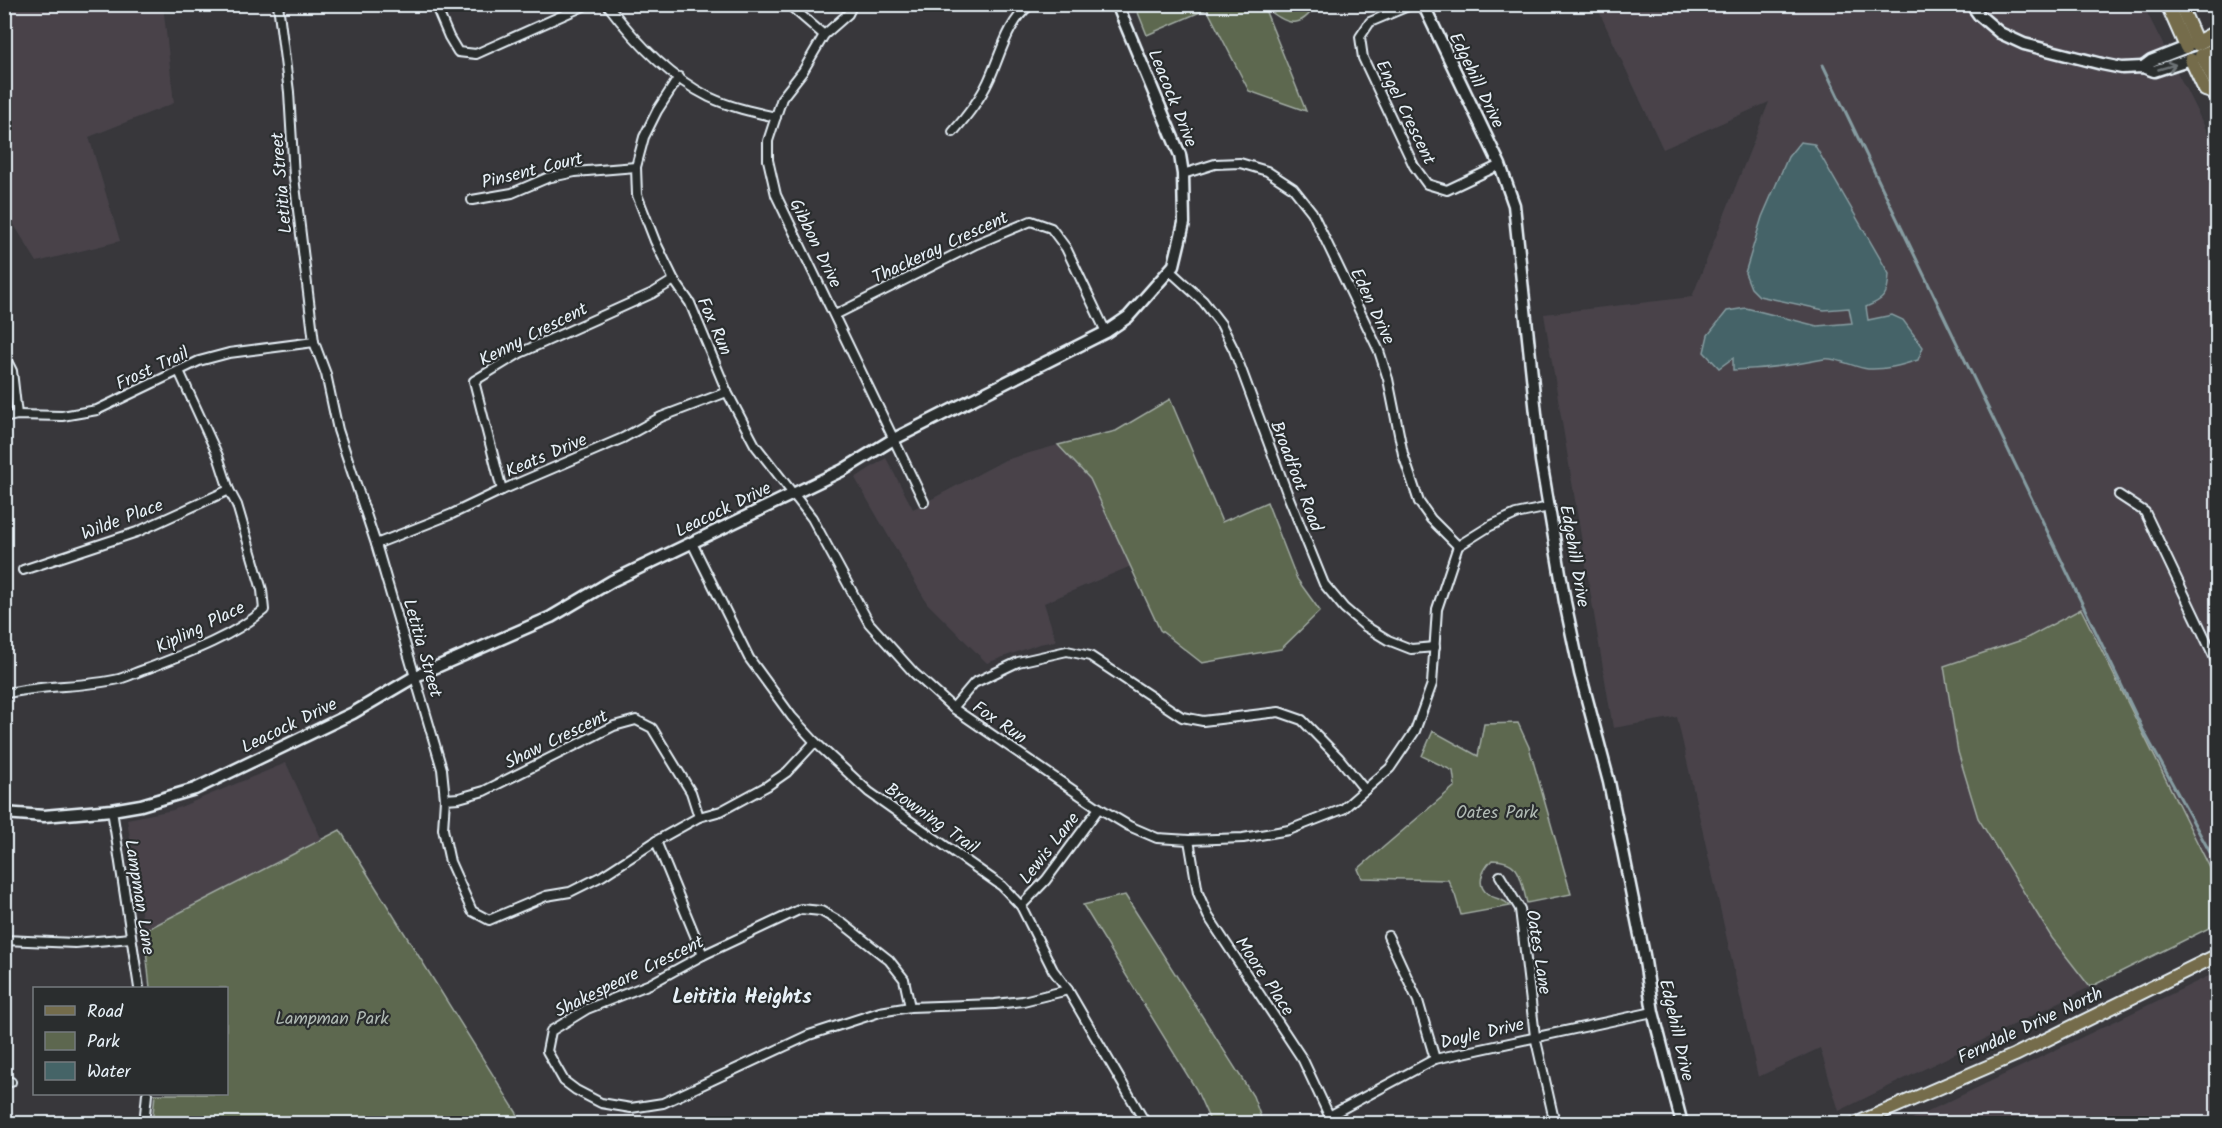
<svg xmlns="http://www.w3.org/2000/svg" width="2222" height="1128" font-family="Kalam,sans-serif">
<rect width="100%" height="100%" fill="#38373b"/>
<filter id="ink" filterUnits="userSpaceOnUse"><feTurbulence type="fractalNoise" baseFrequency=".0167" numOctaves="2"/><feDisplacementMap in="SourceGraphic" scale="12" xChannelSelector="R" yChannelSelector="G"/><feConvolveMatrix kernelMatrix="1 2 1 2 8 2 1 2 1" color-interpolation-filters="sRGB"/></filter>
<g filter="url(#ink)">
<!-- built -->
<g fill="#48434a">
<path d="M5,4L163,5L174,103L89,137L120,241L37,262L5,210Z"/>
<path d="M1596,5H2143L2217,151V884L2081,610L2025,639L1944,666L1958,752L1978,818L2052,938L2090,987L1839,1111L1820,1048L1758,1077L1677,717L1613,728L1544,314L1692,297L1769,102L1663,149Z"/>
<path d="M1058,445L1090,479L1131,566L1044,603L1056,641L1039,644L987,663L927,603L855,478L886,458L913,509L1005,460Z"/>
<path d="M286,763L322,840L144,931L127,819L173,810Z"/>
<path d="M2217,972V1123H1904Z"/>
</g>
<!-- green -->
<g fill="#5d674f" stroke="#a2aca4" stroke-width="1.5">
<path d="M1135,5H1316C1298,33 1285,22 1264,7L1306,111L1249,91L1207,9L1147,35Z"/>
<path d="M1170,399L1222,522L1267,502L1297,579L1320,611L1281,649L1202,663L1160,630L1090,479L1058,445L1116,431Z"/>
<path d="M2081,609L2218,884L2217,924L2090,987L2052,938L1978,818L1958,752L1944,666L2025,639Z"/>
<path d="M1518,723L1529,747L1571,894L1527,903C1520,878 1522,860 1492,860C1483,869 1475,885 1488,894C1495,900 1504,898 1510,906L1461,915L1455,895L1448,880L1362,878L1358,869L1455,786L1453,771L1422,756L1433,731L1478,756L1484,724Z"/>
<path d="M340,830L523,1123H152L155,1094H226V988H150L144,931Z"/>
<path d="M1125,895L1253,1096L1263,1123H1211L1196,1089L1083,905Z"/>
</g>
<!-- water -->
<path fill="#456467" stroke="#869ca1" stroke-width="1.5" d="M1800,142L1814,144L1889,274C1888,295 1885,299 1866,307L1868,320L1892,315L1903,320L1923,347L1918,360C1902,365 1886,370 1868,369C1856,368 1835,357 1824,359C1795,365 1763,369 1733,370V358L1719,368L1704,352L1708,335L1727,311L1746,308L1817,326L1852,323L1849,308L1824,310L1759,296L1751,288L1745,273L1762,217L1788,157Z"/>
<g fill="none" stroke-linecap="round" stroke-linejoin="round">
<!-- stream -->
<path stroke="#869ca1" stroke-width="3" d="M1823,65L2143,730L2218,867"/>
<defs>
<g id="street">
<path d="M278,4L289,92L294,177L314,342L326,374L338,430L376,544L442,769L445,799L443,829L450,862L472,911L489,920L546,896L570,892L602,876L656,841L699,817L721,811L767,786L787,772L815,742"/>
<path d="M435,4L449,37L458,52L476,54L588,4"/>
<path d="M607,4C634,40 669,77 709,97C730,107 753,112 776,117"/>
<path d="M788,4L824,35"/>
<path d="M853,4L848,14L824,35L803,71L782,98L768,141V160L776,195L924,502"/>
<path d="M1413,4L1370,22L1360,37L1363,58L1414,166L1427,184L1447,190L1500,165"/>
<path d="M679,77L657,111L644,137L636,167L637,195L655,241L674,280L690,303L727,392L755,445L812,518L869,623L914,673L953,708L1099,808L1129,826L1157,838L1189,840L1243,838L1289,830L1343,809L1390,768L1415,731L1432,684L1437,609L1458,546L1490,526L1516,514L1549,507"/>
<path d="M953,132C967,116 979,101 988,82C1001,55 1006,24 1031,4"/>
<path d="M1183,174L1215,164L1240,163L1267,171L1293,188L1312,212L1379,351L1388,379L1403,454L1419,502L1431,519L1458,546"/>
<path d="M472,200L512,193L547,178L575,172L636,167"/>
<path d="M1169,270L1203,301L1221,324L1234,350L1287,493L1324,584L1344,608L1365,626L1388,640L1411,649L1435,647"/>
<path d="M835,315L976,244L1031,221L1051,228L1066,248L1106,332"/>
<path d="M4,355L12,371L17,415"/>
<path d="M4,418L17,415L62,416L97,410L199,361L229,353L314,342"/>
<path d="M502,490L474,381L520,353L653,293L674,280"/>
<path d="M2119,495L2145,512L2218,665"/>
<path d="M692,543L749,658L792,717L815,742L869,792L1002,886L1021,906L1053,970L1068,990L1146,1124"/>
<path d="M376,544L452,514L502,490L623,438L661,417L727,392"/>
<path d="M23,570L137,532L229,490"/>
<path d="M4,694C42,684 81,688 119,679C129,676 139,671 149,668C188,653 232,637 264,610L262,590L237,505L229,490L218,456L179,371"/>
<path d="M953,708L974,683L1018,662L1067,651L1090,656L1182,717L1203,721L1279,712L1302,720L1339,758L1365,790"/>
<path d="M445,799L459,798L484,791L614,726L636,720L652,728L691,792L699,817"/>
<path d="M112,810L139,988"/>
<path d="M1189,840L1198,893L1208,916L1303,1060L1333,1124"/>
<path d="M656,841L703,955"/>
<path d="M1500,876L1520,909L1535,1036L1555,1124"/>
<path d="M1021,906L1046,880L1099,808"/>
<path d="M1388,936L1418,1001L1435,1059"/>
<path d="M4,940L75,943L131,938"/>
<path d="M910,1007L904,979L889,960L842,923L821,911L801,909L703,955L650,984L587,1009L551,1031L547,1051L564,1081L576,1090L601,1103L631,1108L663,1103L809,1035L880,1012L910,1007L995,1004L1023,1001L1068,990"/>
<path d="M4,1081L11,1082"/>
<path d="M1329,1116L1435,1059L1653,1012"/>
<path d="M144,1124L147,1094"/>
</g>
<g id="secondary">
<path d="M1423,4L1500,165L1514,205L1541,461L1565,602L1580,673L1609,782L1644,955L1653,1012L1682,1124"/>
<path d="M1971,4L1979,15L2000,33L2024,44L2102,64L2122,68L2143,67L2154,71L2197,57"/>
<path d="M2143,67L2151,61L2192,45"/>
<path d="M4,813L44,816L112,810L141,805L195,789L353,713L416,676L551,617L612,581L843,470L892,440L1106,332L1128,317L1174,265L1184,223L1183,174L1180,155L1117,4"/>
</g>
<g id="primary">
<path d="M2167,4L2186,47"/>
<path d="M2180,4L2197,43"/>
<path d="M2202,56L2216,85L2214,93L2218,99"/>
<path d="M2191,60L2205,90L2214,93"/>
<path d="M1855,1124L2015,1055L2218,955"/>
</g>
<g id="highway">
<path d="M2197,43L2218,32"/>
<path d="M2202,56L2218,49"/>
</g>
</defs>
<!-- street casing -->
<use href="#street" stroke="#e8f1f8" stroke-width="12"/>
<!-- secondary casing -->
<use href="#secondary" stroke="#e8f1f8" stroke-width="15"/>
<!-- primary casing -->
<use href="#primary" stroke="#e8f1f8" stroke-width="16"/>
<!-- highway casing -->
<use href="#highway" stroke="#e8f1f8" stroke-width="18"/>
<!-- street -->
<use href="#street" stroke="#2a2d2e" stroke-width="8"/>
<!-- secondary -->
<use href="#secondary" stroke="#2a2d2e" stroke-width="10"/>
<!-- primary -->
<use href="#primary" stroke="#746c4b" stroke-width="12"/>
<!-- highway -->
<use href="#highway" stroke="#746c4b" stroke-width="14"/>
</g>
<!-- one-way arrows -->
<defs><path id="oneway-shaft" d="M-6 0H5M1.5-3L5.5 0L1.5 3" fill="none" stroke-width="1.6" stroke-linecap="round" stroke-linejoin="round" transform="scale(1.5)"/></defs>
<use stroke="#6c7275" href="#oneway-shaft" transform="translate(2167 67) rotate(-16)"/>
</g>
<g text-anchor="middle" stroke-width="4.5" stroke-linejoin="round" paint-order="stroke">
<!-- street labels -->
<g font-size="18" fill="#e8f1f8" stroke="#2a2d2e">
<text transform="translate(1477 80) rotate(64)" y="6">Edgehill Drive</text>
<text transform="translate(1173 98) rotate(68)" y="6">Leacock Drive</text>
<text transform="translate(1406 112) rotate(64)" y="6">Engel Crescent</text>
<text transform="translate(532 170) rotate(-14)" y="6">Pinsent Court</text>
<text transform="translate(281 183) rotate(-95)" y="6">Letitia Street</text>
<text transform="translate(816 243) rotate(64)" y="6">Gibbon Drive</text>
<text transform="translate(940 247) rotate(-25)" y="6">Thackeray Crescent</text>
<text transform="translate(1373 306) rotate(65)" y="6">Eden Drive</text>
<text transform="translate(715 326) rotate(66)" y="6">Fox Run</text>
<text transform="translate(533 334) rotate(-27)" y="6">Kenny Crescent</text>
<text transform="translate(152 368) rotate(-25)" y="6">Frost Trail</text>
<text transform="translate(546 455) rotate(-23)" y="6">Keats Drive</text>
<text transform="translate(1297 476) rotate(69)" y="6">Broadfoot Road</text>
<text transform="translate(723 509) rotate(-26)" y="6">Leacock Drive</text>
<text transform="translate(122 519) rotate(-21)" y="6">Wilde Place</text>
<text transform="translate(1575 556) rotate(80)" y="6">Edgehill Drive</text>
<text transform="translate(200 627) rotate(-26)" y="6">Kipling Place</text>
<text transform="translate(423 648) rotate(74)" y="6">Letitia Street</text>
<text transform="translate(1000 722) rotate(34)" y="6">Fox Run</text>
<text transform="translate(289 725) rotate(-26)" y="6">Leacock Drive</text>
<text transform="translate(556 739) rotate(-26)" y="6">Shaw Crescent</text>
<text transform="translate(932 818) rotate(35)" y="6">Browning Trail</text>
<text transform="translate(1049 848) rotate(-52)" y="6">Lewis Lane</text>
<text transform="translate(140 897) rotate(81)" y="6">Lampman Lane</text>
<text transform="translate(1539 952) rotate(81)" y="6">Oates Lane</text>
<text transform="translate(629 976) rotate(-26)" y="6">Shakespeare Crescent</text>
<text transform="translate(1265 976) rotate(56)" y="6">Moore Place</text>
<text transform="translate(2030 1025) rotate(-25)" y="6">Ferndale Drive North</text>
<text transform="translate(1677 1030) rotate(77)" y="6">Edgehill Drive</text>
<text transform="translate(1482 1033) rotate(-13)" y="6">Doyle Drive</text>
</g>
<!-- park labels -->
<g font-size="18" fill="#b0bab4" stroke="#2a2d2e">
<text x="1497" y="818">Oates Park</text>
<text x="332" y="1024">Lampman Park</text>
</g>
<!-- neighbourhood labels -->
<g font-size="20" font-weight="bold" fill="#e8f1f8" stroke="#2a2d2e">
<text x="742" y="1003">Leititia Heights</text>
</g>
</g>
<!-- margin -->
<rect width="2222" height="1128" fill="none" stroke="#2a2d2e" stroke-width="24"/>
<rect x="12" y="12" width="2198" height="1104" fill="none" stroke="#e8f1f8" stroke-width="2" filter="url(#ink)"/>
<!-- legend -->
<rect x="33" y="987" width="195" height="108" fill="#2a2d2e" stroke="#767b7f" stroke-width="1.5"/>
<rect x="45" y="1006" width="30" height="9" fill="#746c4b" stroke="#767b7f" stroke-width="1.5"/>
<text x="87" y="1017" font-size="18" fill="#e8f1f8">Road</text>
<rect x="45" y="1032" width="30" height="18" fill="#5d674f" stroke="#767b7f" stroke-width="1.5"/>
<text x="87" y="1047" font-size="18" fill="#e8f1f8">Park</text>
<rect x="45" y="1062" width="30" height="18" fill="#456467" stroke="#767b7f" stroke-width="1.5"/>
<text x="87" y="1077" font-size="18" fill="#e8f1f8">Water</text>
</svg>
